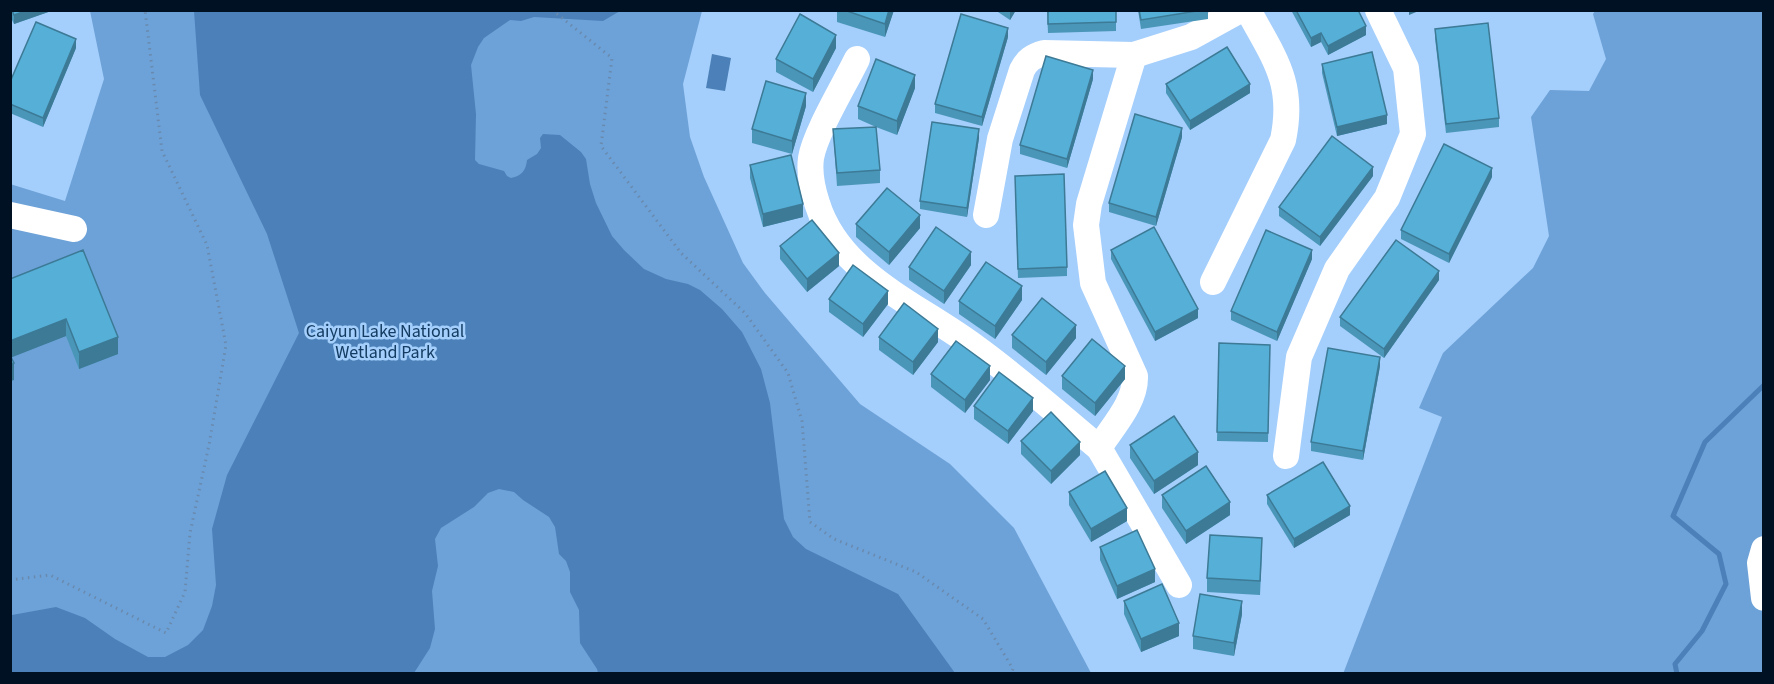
<svg xmlns="http://www.w3.org/2000/svg" width="1774" height="684" font-family="'Source Sans 3',sans-serif">
<rect width="100%" height="100%" fill="#a4cefb"/>
<!-- green -->
<g fill="#6da2d8">
<path d="M90,11H702L683,84L690,137L704,177L743,263L765,293L860,404L950,464L1014,528L1091,673H11L10,184L65,201L104,79Z"/>
<path d="M1595,11H1763V673L1343,674L1442,417L1419,408L1443,353L1533,268L1549,236L1531,117L1550,90L1589,91L1606,59L1593,14Z"/>
</g>
<!-- water -->
<g fill="#4b81b8">
<path d="M194,11H620L603,21L534,17L521,21L510,20L484,38L478,47L471,65L476,114L475,160L479,164L504,171L507,176L511,178C522,176 526,170 527,160L537,154L541,148L540,138L543,134L560,135L581,152L586,159L590,184L596,203L612,236L624,250L644,269L666,279L688,284L700,290L722,309L742,332L761,369L770,403L784,519L793,537L806,549L898,594L955,673H598L597,669L580,643L579,610L570,592V572L566,561L559,554L555,527L549,517L523,500L514,492L499,489L488,493L474,507L441,528L435,539L438,566L432,591L435,629L430,648L414,673H11L10,616L12,615L56,607L85,618L115,639L148,657H165L188,645L203,630L212,606L216,585L212,529L227,475L299,333L267,234L200,95Z"/>
<path d="M712,54L731,58L725,91L706,88Z"/>
</g>
<g fill="none" stroke-linecap="round" stroke-linejoin="round">
<!-- stream -->
<path stroke="#4b81b8" stroke-width="5" d="M1677,674L1675,664L1702,631L1726,584L1719,554L1673,516L1705,442L1764,385"/>
<!-- path -->
<g stroke="#698aae" stroke-width="3" stroke-dasharray="1.5 4.5" stroke-linecap="butt">
<path d="M552,10L612,58L601,146L681,253L745,313L788,373L802,421L810,522L834,539L916,572L983,619L1013,669L1011,674"/>
<path d="M10,580L50,575L166,633L185,592L190,533L209,445L226,345L207,245L162,151L145,10"/>
</g>
<!-- minor -->
<g stroke="#fff" stroke-width="26">
<path d="M1134,55L1089,204L1086,225L1093,283L1135,376C1136,402 1113,426 1099,448L1179,585"/>
<path d="M857,59C845,84 815,133 811,158C809,173 812,188 817,203C839,275 919,305 975,347C1018,378 1058,414 1099,448"/>
<path d="M10,215L74,229"/>
<path d="M986,215L1000,139L1022,70C1027,60 1033,56 1044,53L1134,55L1191,37L1240,10"/>
<path d="M1213,282L1283,140C1295,83 1274,58 1248,10"/>
<path d="M1286,456L1299,357L1337,269L1387,198L1413,134L1406,68L1378,10"/>
<path d="M1764,549L1760,563L1764,598"/>
</g>
</g>
<!-- wall -->
<g fill="#4a96b9">
<path d="M10,10H54L14,24L10,16Z"/>
<path d="M837,10H894L885,37L837,22Z"/>
<path d="M995,10H1016L1010,20Z"/>
<path d="M1047,10H1116V31L1048,33Z"/>
<path d="M1138,10H1208V19L1141,29Z"/>
<path d="M1291,10H1358L1366,35L1328,55L1321,42L1311,47Z"/>
<path d="M1435,29L1499,118V127L1446,133L1435,38Z"/>
<path d="M1008,37L982,126L935,113V104Z"/>
<path d="M76,48L43,127L10,113V82Z"/>
<path d="M836,48L813,92L776,72V59Z"/>
<path d="M1322,64L1387,124L1337,136L1322,73Z"/>
<path d="M1093,79L1067,168L1020,154V145Z"/>
<path d="M1166,84L1250,93L1190,130L1166,93Z"/>
<path d="M915,88L897,135L876,127L880,170V183L837,186L833,129L876,127L858,119V106Z"/>
<path d="M806,106L792,154L752,143V129Z"/>
<path d="M1182,137L1156,226L1109,212V203Z"/>
<path d="M979,138L967,217L920,209V201Z"/>
<path d="M750,165L803,217L763,227L750,178Z"/>
<path d="M1373,176L1320,246L1279,216V207Z"/>
<path d="M1492,177L1449,263L1401,239V230Z"/>
<path d="M1015,185L1067,267V276L1018,278Z"/>
<path d="M856,224L920,228L889,265L856,237Z"/>
<path d="M780,246L839,266L807,292L780,259Z"/>
<path d="M1111,250L1198,318L1155,341L1111,259Z"/>
<path d="M1312,259L1277,341L1231,320V311Z"/>
<path d="M971,265L944,304L909,280V267Z"/>
<path d="M10,279L118,354L79,369L66,336L11,357L14,380L10,381Z"/>
<path d="M1439,280L1384,358L1340,326V317Z"/>
<path d="M829,299L888,304L863,337L829,312Z"/>
<path d="M1022,300L995,339L959,314V301Z"/>
<path d="M1012,335L1076,338L1046,375L1012,348Z"/>
<path d="M879,337L938,342L913,375L879,350Z"/>
<path d="M1219,343L1270,345L1268,442L1217,441Z"/>
<path d="M1380,366L1363,460L1311,451V442Z"/>
<path d="M931,374L990,380L965,413L931,387Z"/>
<path d="M1062,376L1125,379L1095,416L1062,389Z"/>
<path d="M974,406L1033,411L1008,444L974,419Z"/>
<path d="M1021,441L1080,455L1051,484L1021,454Z"/>
<path d="M1130,445L1198,465L1154,494L1130,458Z"/>
<path d="M1069,492L1127,521L1091,542L1069,505Z"/>
<path d="M1162,495L1230,515L1186,544L1162,508Z"/>
<path d="M1267,495L1350,515L1294,548L1267,504Z"/>
<path d="M1100,547L1155,582L1117,599L1100,560Z"/>
<path d="M1262,551L1260,595L1207,592V578Z"/>
<path d="M1124,601L1179,636L1141,652L1124,614Z"/>
<path d="M1242,614L1234,656L1193,649V636Z"/>
</g>
<!-- shaded-wall -->
<g fill="#3c7a96">
<path d="M28,10H54L14,24V15Z"/>
<path d="M889,10H894L885,37V24Z"/>
<path d="M1016,10L1010,20V11Z"/>
<path d="M1409,10H1421L1409,15Z"/>
<path d="M1366,26V35L1328,55V46Z"/>
<path d="M1008,28V37L982,126V117Z"/>
<path d="M1321,33V42L1311,47V38Z"/>
<path d="M836,35V48L813,92V79Z"/>
<path d="M76,39V48L43,127V118Z"/>
<path d="M1093,70V79L1067,168V159Z"/>
<path d="M915,75V88L897,135V121Z"/>
<path d="M1250,84V93L1190,130V121Z"/>
<path d="M806,93V106L792,154V141Z"/>
<path d="M1387,115V124L1337,136V127Z"/>
<path d="M1182,128V137L1156,226V217Z"/>
<path d="M979,129V138L967,217V208Z"/>
<path d="M1373,167V176L1320,246V237Z"/>
<path d="M1492,168V177L1449,263V254Z"/>
<path d="M803,204V217L763,227V214Z"/>
<path d="M920,215V228L889,265V252Z"/>
<path d="M1312,250V259L1277,341V332Z"/>
<path d="M971,252V265L944,304V291Z"/>
<path d="M839,253V266L807,292V279Z"/>
<path d="M1439,271V280L1384,358V349Z"/>
<path d="M1022,286V300L995,339V326Z"/>
<path d="M888,291V304L863,337V324Z"/>
<path d="M1198,309V318L1155,341V332Z"/>
<path d="M66,319V336L10,358V341Z"/>
<path d="M1076,325V338L1046,375V362Z"/>
<path d="M938,329V342L913,375V362Z"/>
<path d="M118,337V354L79,369V352Z"/>
<path d="M1380,357V366L1363,460V451Z"/>
<path d="M14,363V380L10,381V364Z"/>
<path d="M990,366V380L965,413V400Z"/>
<path d="M1125,366V379L1095,416V403Z"/>
<path d="M1033,398V411L1008,444V431Z"/>
<path d="M1080,442V455L1051,484V471Z"/>
<path d="M1198,452V465L1154,494V481Z"/>
<path d="M1230,502V515L1186,544V531Z"/>
<path d="M1350,506V515L1294,548V539Z"/>
<path d="M1127,508V521L1091,542V529Z"/>
<path d="M1155,569V582L1117,599V586Z"/>
<path d="M1242,601V614L1234,656V643Z"/>
<path d="M1179,623V636L1141,652V639Z"/>
</g>
<!-- building -->
<g fill="#56afd7" stroke="#3c7a96" stroke-width="1.5">
<path d="M12,10H28L14,15Z"/>
<path d="M844,10H889L885,24Z"/>
<path d="M1048,10H1116V22L1048,24Z"/>
<path d="M1139,10H1203L1141,20Z"/>
<path d="M1296,10H1358L1366,26L1328,46L1321,33L1311,38Z"/>
<path d="M800,14L836,35L813,79L776,59Z"/>
<path d="M961,14L1008,28L982,117L935,104Z"/>
<path d="M36,22L76,39L43,118L10,104V82Z"/>
<path d="M1488,23L1499,118L1446,124L1435,29Z"/>
<path d="M1227,47L1250,84L1190,121L1166,84Z"/>
<path d="M1372,52L1387,115L1337,127L1322,64Z"/>
<path d="M1046,56L1093,70L1067,159L1020,145Z"/>
<path d="M876,59L915,75L897,121L858,106Z"/>
<path d="M766,81L806,93L792,141L752,129Z"/>
<path d="M1135,114L1182,128L1156,217L1109,203Z"/>
<path d="M932,122L979,129L967,208L920,201Z"/>
<path d="M876,127L880,170L837,173L833,129Z"/>
<path d="M1332,136L1373,167L1320,237L1279,207Z"/>
<path d="M1444,144L1492,168L1449,254L1401,230Z"/>
<path d="M791,155L803,204L763,214L750,165Z"/>
<path d="M1064,174L1067,267L1018,269L1015,176Z"/>
<path d="M887,188L920,215L889,252L856,224Z"/>
<path d="M812,220L839,253L807,279L780,246Z"/>
<path d="M936,227L971,252L944,291L909,267Z"/>
<path d="M1154,227L1198,309L1155,332L1111,250Z"/>
<path d="M1266,230L1312,250L1277,332L1231,311Z"/>
<path d="M1396,240L1439,271L1384,349L1340,317Z"/>
<path d="M83,250L118,337L79,352L66,319L10,341V279Z"/>
<path d="M986,262L1022,286L995,326L959,301Z"/>
<path d="M853,265L888,291L863,324L829,299Z"/>
<path d="M1042,298L1076,325L1046,362L1012,335Z"/>
<path d="M904,303L938,329L913,362L879,337Z"/>
<path d="M1092,339L1125,366L1095,403L1062,376Z"/>
<path d="M956,341L990,366L965,400L931,374Z"/>
<path d="M1219,343L1270,345L1268,433L1217,432Z"/>
<path d="M1328,348L1380,357L1363,451L1311,442Z"/>
<path d="M10,355L14,363L10,364Z"/>
<path d="M999,372L1033,398L1008,431L974,406Z"/>
<path d="M1051,412L1080,442L1051,471L1021,441Z"/>
<path d="M1174,416L1198,452L1154,481L1130,445Z"/>
<path d="M1323,462L1350,506L1294,539L1267,495Z"/>
<path d="M1206,466L1230,502L1186,531L1162,495Z"/>
<path d="M1105,471L1127,508L1091,529L1069,492Z"/>
<path d="M1137,530L1155,569L1117,586L1100,547Z"/>
<path d="M1210,535L1262,538L1260,581L1207,578Z"/>
<path d="M1162,584L1179,623L1141,639L1124,601Z"/>
<path d="M1200,594L1242,601L1234,643L1193,636Z"/>
</g>
<g text-anchor="middle" stroke-width="5" stroke-linejoin="round" paint-order="stroke">
<!-- park labels -->
<g font-size="18" fill="#143c62" stroke="#a4cefb">
<text x="385" y="337">Caiyun Lake National<tspan x="385" dy="21">Wetland Park</tspan></text>
</g>
</g>
<!-- border -->
<rect width="1774" height="684" fill="none" stroke="#001124" stroke-width="24"/>
</svg>
